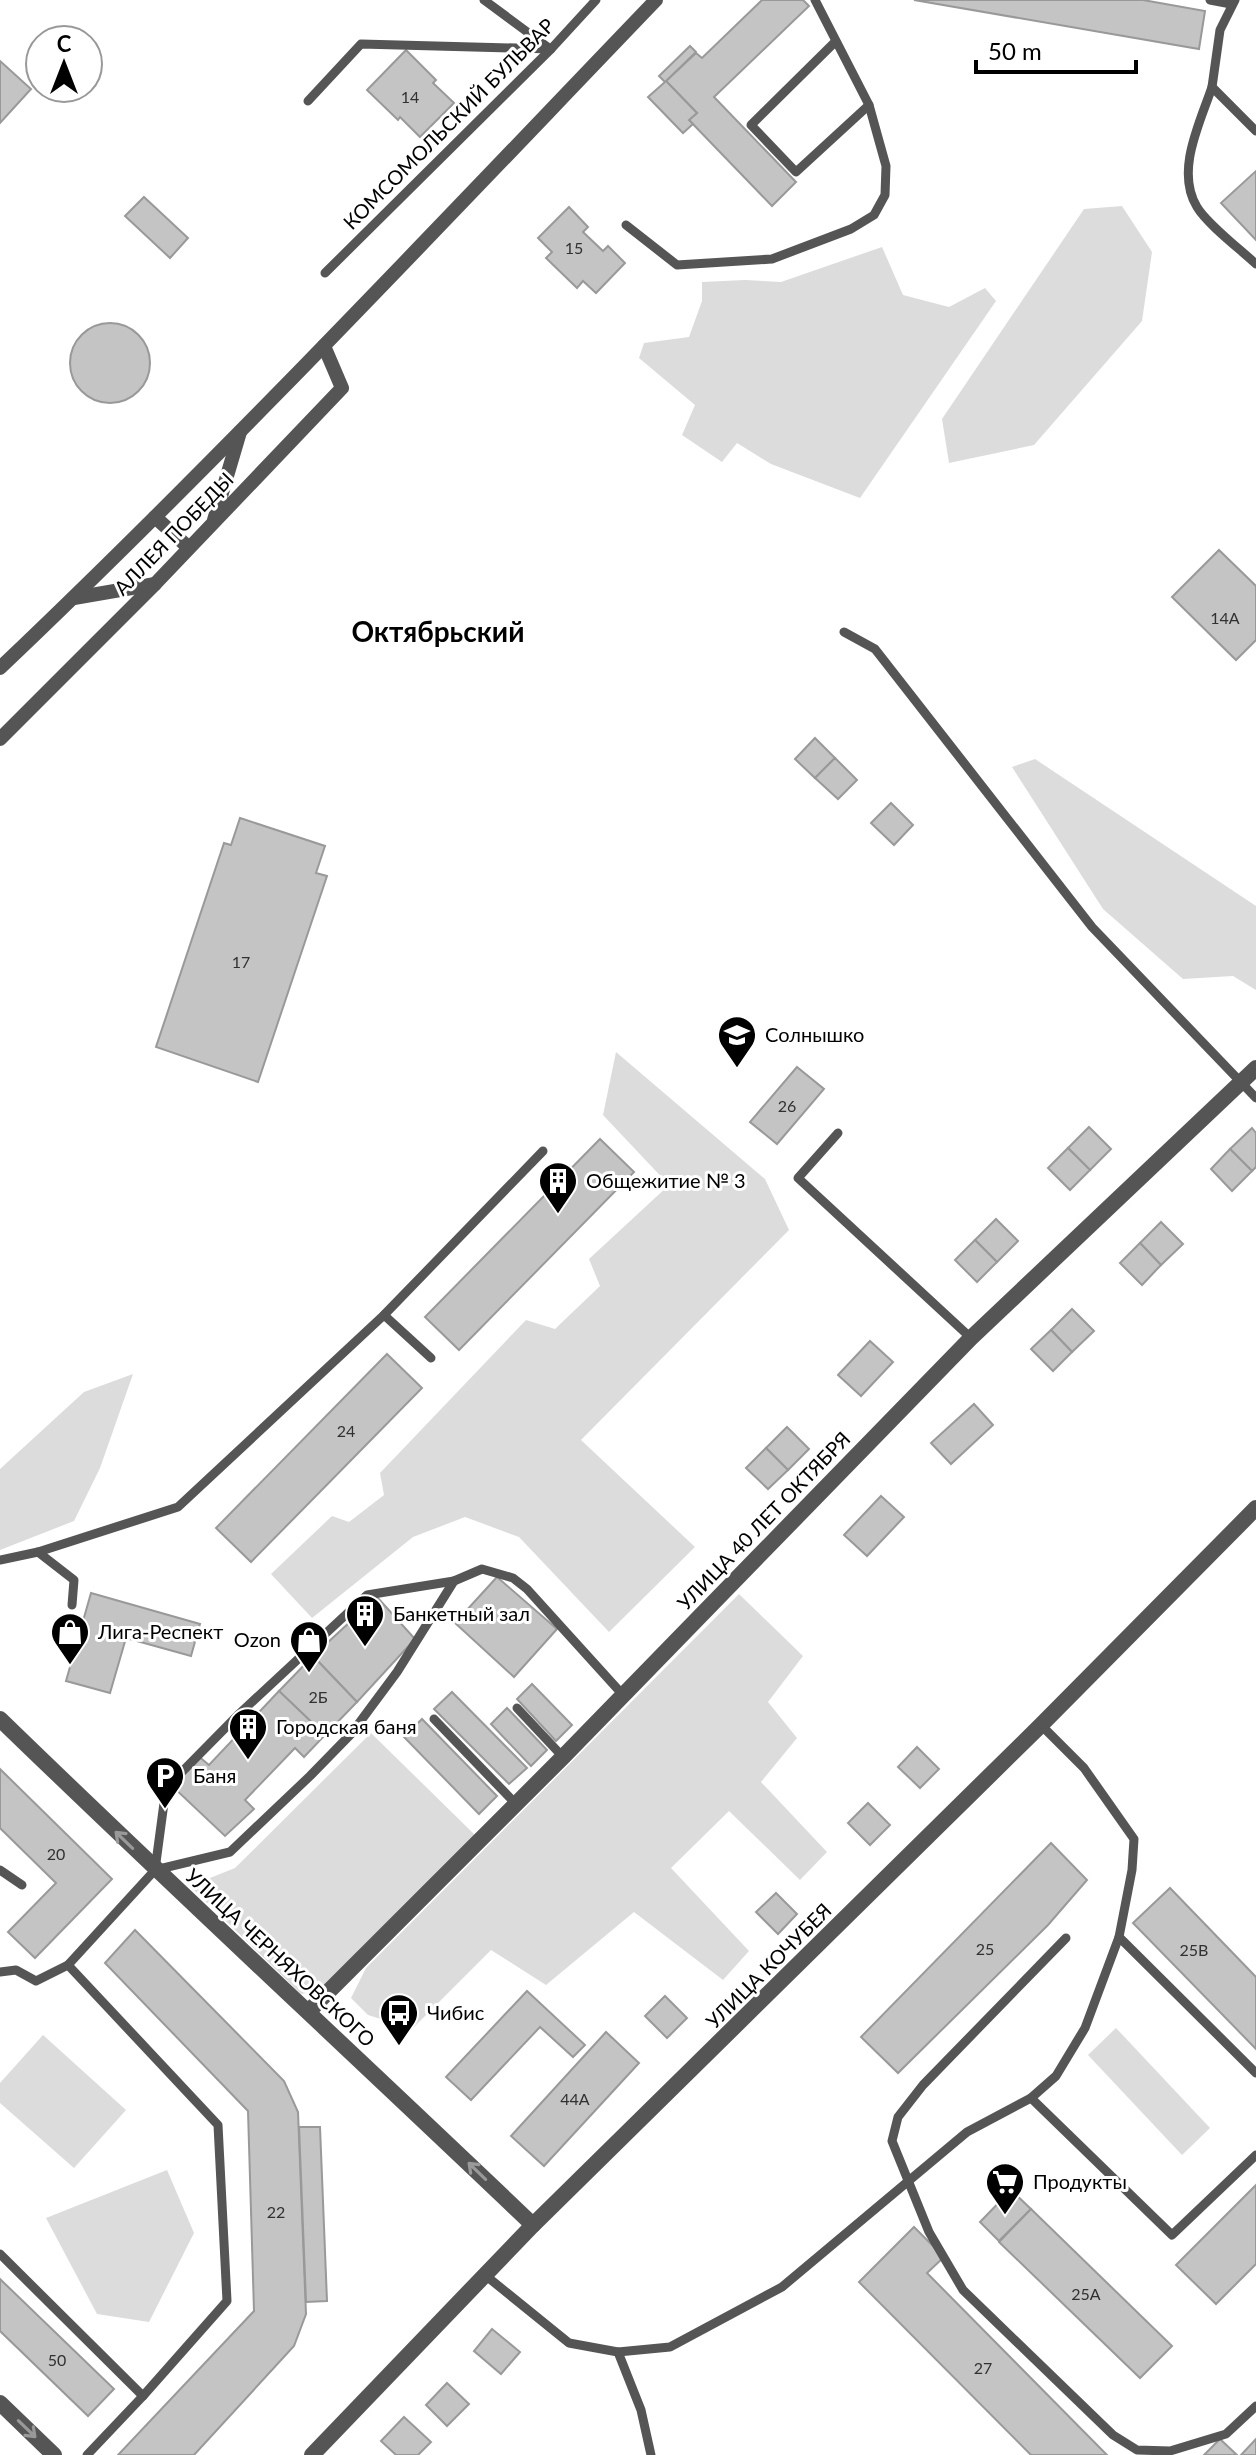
<svg xmlns="http://www.w3.org/2000/svg" width="1256" height="2455" font-family="Lato,sans-serif">
<rect width="100%" height="100%" fill="#fff"/>
<!-- green -->
<g fill="#dcdcdc">
<path d="M1122,206L1152,252L1142,321L1034,445L949,463L942,419L1084,209Z"/>
<path d="M882,247L903,295L949,307L985,288L996,301L860,498L771,464L737,443L722,462L682,435L695,405L639,358L644,343L689,337L702,301V282L745,280L781,282Z"/>
<path d="M1035,759L1256,906V990L1233,976L1183,979L1103,909L1012,767Z"/>
<path d="M616,1052L765,1179L789,1230L581,1440L695,1547L609,1632L519,1537L465,1517L413,1537L312,1618L271,1574L332,1516L349,1522L384,1495L380,1473L526,1320L555,1329L600,1286L589,1259L669,1185L603,1115Z"/>
<path d="M133,1374L100,1468L74,1521L0,1550V1469L84,1392Z"/>
<path d="M739,1594L803,1656L768,1702L797,1738L761,1782L827,1852L800,1880L729,1811L671,1868L749,1951L723,1980L634,1912L546,1985L491,1950L412,2029L368,2015L351,1998L366,1968Z"/>
<path d="M371,1733L475,1835L322,1990L301,1994L190,1886L235,1868Z"/>
<path d="M1116,2028L1210,2128L1182,2155L1088,2055Z"/>
<path d="M43,2035L126,2110L74,2168L0,2103V2083Z"/>
<path d="M167,2170L194,2233L149,2322L97,2314L46,2218Z"/>
</g>
<!-- building -->
<g fill="#c4c4c4" stroke="#999" stroke-width="2">
<path d="M762,0H803L809,6L714,97L796,182L772,206L689,120L697,113L666,81L696,53L702,58Z"/>
<path d="M914,0H1143L1205,11L1199,49Z"/>
<path d="M690,46L696,52L666,81L697,113L689,120L693,124L683,133L648,97L665,82L659,76Z"/>
<path d="M406,50L436,80L433,83L454,103L420,137L400,117L398,120L367,90Z"/>
<path d="M0,61L31,89L0,123Z"/>
<path d="M1256,171V240L1221,203Z"/>
<path d="M144,197L188,238L170,258L125,216Z"/>
<path d="M569,207L588,227L583,232L603,251L608,246L625,263L596,293L583,281L577,288L546,258L552,252L538,238Z"/>
<circle cx="110" cy="363" r="40"/>
<path d="M1219,550L1256,586V640L1236,660L1172,597Z"/>
<path d="M815,738L835,758L815,778L795,759Z"/>
<path d="M835,758L857,780L838,799L815,778Z"/>
<path d="M891,803L913,825L894,845L871,823Z"/>
<path d="M240,818L325,846L316,873L327,876L258,1082L156,1047L224,843L231,845Z"/>
<path d="M797,1067L824,1089L777,1144L750,1122Z"/>
<path d="M1089,1127L1111,1149L1090,1170L1068,1148Z"/>
<path d="M1252,1128L1256,1133V1167L1252,1171L1230,1149Z"/>
<path d="M600,1139L634,1172L459,1350L425,1317Z"/>
<path d="M1068,1148L1090,1170L1070,1190L1048,1168Z"/>
<path d="M1230,1149L1252,1171L1232,1191L1211,1169Z"/>
<path d="M996,1219L1018,1241L997,1262L975,1240Z"/>
<path d="M1161,1222L1183,1244L1161,1265L1140,1243Z"/>
<path d="M975,1240L997,1262L977,1282L955,1260Z"/>
<path d="M1140,1243L1161,1265L1142,1285L1120,1263Z"/>
<path d="M1072,1309L1094,1331L1072,1352L1051,1330Z"/>
<path d="M1051,1330L1072,1352L1053,1371L1031,1349Z"/>
<path d="M870,1341L893,1362L861,1396L838,1375Z"/>
<path d="M387,1354L422,1388L251,1562L216,1528Z"/>
<path d="M974,1404L993,1425L951,1464L931,1443Z"/>
<path d="M787,1427L809,1449L788,1470L766,1448Z"/>
<path d="M766,1448L788,1470L768,1489L746,1468Z"/>
<path d="M881,1496L904,1517L867,1556L844,1535Z"/>
<path d="M497,1577L557,1629L514,1677L455,1623Z"/>
<path d="M91,1593L200,1624L191,1656L126,1638L110,1693L66,1681Z"/>
<path d="M377,1597L415,1639L357,1702L313,1656Z"/>
<path d="M313,1656L357,1702L325,1735L279,1691Z"/>
<path d="M532,1684L572,1725L556,1741L517,1699Z"/>
<path d="M279,1691L325,1735L304,1757L295,1748L245,1800L254,1809L225,1836L172,1786L198,1756L209,1765Z"/>
<path d="M452,1692L527,1768L509,1784L434,1709Z"/>
<path d="M507,1708L547,1750L531,1766L491,1724Z"/>
<path d="M422,1719L497,1796L479,1814L404,1737Z"/>
<path d="M917,1747L939,1769L920,1788L898,1767Z"/>
<path d="M0,1769L112,1879L35,1958L8,1932L56,1883L0,1828Z"/>
<path d="M868,1803L890,1825L870,1845L848,1823Z"/>
<path d="M1051,1843L1087,1880L1048,1925L898,2073L861,2037Z"/>
<path d="M1170,1888L1256,1977V2049L1133,1923Z"/>
<path d="M776,1893L797,1914L778,1934L756,1912Z"/>
<path d="M135,1930L284,2081L298,2112L306,2314L294,2346L194,2455H118L254,2311L248,2111L105,1963Z"/>
<path d="M527,1991L585,2045L573,2057L540,2027L471,2100L446,2077Z"/>
<path d="M665,1996L687,2018L667,2038L645,2016Z"/>
<path d="M606,2032L639,2063L544,2166L511,2136Z"/>
<path d="M299,2127H320L327,2301L306,2302Z"/>
<path d="M1256,2185V2264L1216,2304L1176,2265Z"/>
<path d="M1011,2190L1031,2209L999,2241L980,2222Z"/>
<path d="M1031,2209L1172,2346L1140,2378L999,2242Z"/>
<path d="M914,2227L944,2257L927,2273L1107,2455H1031L859,2282Z"/>
<path d="M0,2279L114,2389L88,2416L0,2331Z"/>
<path d="M492,2329L520,2352L501,2374L474,2351Z"/>
<path d="M447,2383L469,2404L447,2426L426,2405Z"/>
<path d="M404,2417L431,2442L418,2455H396L381,2441Z"/>
<path d="M1220,2439L1237,2455H1204Z"/>
<path d="M1256,2439V2455H1241Z"/>
</g>
<g fill="none" stroke-linecap="round" stroke-linejoin="round">
<!-- service -->
<g stroke="#555" stroke-width="9">
<path d="M484,0L549,48"/>
<path d="M1210,0L1231,4"/>
<path d="M1235,0L1220,30L1212,87L1256,131"/>
<path d="M835,42L751,125L796,172L869,105"/>
<path d="M1212,87C1200,123 1175,171 1197,207C1207,224 1241,250 1256,264"/>
<path d="M308,101L361,44L551,49"/>
<path d="M626,225L677,265L772,259L851,229L874,215L885,195L886,166L869,105L815,0"/>
<path d="M325,273L551,49L596,0"/>
<path d="M844,632L875,649L1092,927L1256,1098"/>
<path d="M838,1133L798,1178L971,1338"/>
<path d="M384,1315L431,1358"/>
<path d="M38,1552L74,1580L72,1605"/>
<path d="M0,1560L38,1552L178,1507L384,1315L543,1151"/>
<path d="M517,1708L563,1757"/>
<path d="M434,1719L515,1803"/>
<path d="M1041,1725L1084,1768L1134,1839L1132,1870L1119,1937L1256,2073"/>
<path d="M0,1870L22,1885"/>
<path d="M155,1870L166,1788L239,1714L367,1595L454,1581"/>
<path d="M1066,1938L923,2085L898,2117L892,2141L929,2232L963,2290L1113,2435L1137,2450L1170,2451L1226,2434L1256,2406"/>
<path d="M0,1972L16,1970L36,1981L68,1965L155,1870L230,1852L310,1776L351,1734L397,1672L454,1581L482,1569L513,1578L527,1589L623,1695"/>
<path d="M1031,2098L1056,2076L1085,2028L1119,1937"/>
<path d="M0,2254L143,2396L227,2301L218,2125L68,1965"/>
<path d="M485,2275L569,2343L618,2352L670,2347L782,2287L967,2132L1031,2098L1172,2235L1256,2155"/>
<path d="M618,2352L641,2410L651,2455"/>
<path d="M87,2455L143,2396"/>
</g>
<!-- pedestrian -->
<g stroke="#555" stroke-width="14">
<path d="M155,517L188,547"/>
<path d="M214,520L240,432"/>
<path d="M74,598L155,584"/>
<path d="M0,668C226,453 440,225 656,0"/>
<path d="M0,739L155,584L342,388L324,346"/>
</g>
<!-- minor -->
<g stroke="#555" stroke-width="16">
<path d="M0,1719C176,1890 356,2056 533,2225"/>
<path d="M309,2011L563,1757L971,1338L1256,1068"/>
<path d="M0,2403L54,2455"/>
<path d="M312,2455L533,2225L1041,1725L1256,1508"/>
</g>
</g>
<!-- one-way arrows -->
<defs><path id="oneway-shaft" d="M-6 0H5M1.5-3L5.5 0L1.5 3" fill="none" stroke-width="1.6" stroke-linecap="round" stroke-linejoin="round" transform="scale(2)"/></defs>
<g stroke="#999">
<use href="#oneway-shaft" transform="translate(124 1840) rotate(-136)"/>
<use href="#oneway-shaft" transform="translate(477 2171) rotate(-136)"/>
<use href="#oneway-shaft" transform="translate(27 2429) rotate(44)"/>
</g>
<!-- icons -->
<defs>
<symbol id="school-pin" viewBox="-11 -11 22 30"><path d="M0 17L-7.5 6A9.5 9.5 0 1 1 7.5 6Z" fill="#000" stroke="#fff"/><path d="M0-5L7-2L0 1L-7-2ZM-4 1L0 2.5L4 1V4Q0 6-4 4Z" fill="#fff"/></symbol>
<symbol id="building-pin" viewBox="-11 -11 22 30"><path d="M0 17L-7.5 6A9.5 9.5 0 1 1 7.5 6Z" fill="#000" stroke="#fff"/><path d="M-4-6H4V6H1V3H-1V6H-4ZM-2.5-4.3h1.7v1.8h-1.7ZM.8-4.3h1.7v1.8H.8ZM-2.5-1h1.7V.8h-1.7ZM.8-1h1.7V.8H.8Z" fill="#fff"/></symbol>
<symbol id="shop-pin" viewBox="-11 -11 22 30"><path d="M0 17L-7.5 6A9.5 9.5 0 1 1 7.5 6Z" fill="#000" stroke="#fff"/><path d="M-5-2.5h2.3a2.7 3.5 0 0 1 5.4 0H5L5.5 6h-11ZM-1.5-2.5h3a1.5 2.3 0 0 0-3 0Z" fill="#fff"/></symbol>
<symbol id="parking-pin" viewBox="-11 -11 22 30"><path d="M0 17L-7.5 6A9.5 9.5 0 1 1 7.5 6Z" fill="#000" stroke="#fff"/><path d="M-3.5-5.5H1a3.5 3.5 0 0 1 0 7H-1V5.5H-3.5ZM-1-3.4V-.6H.8a1.4 1.4 0 0 0 0-2.8Z" fill="#fff"/></symbol>
<symbol id="bus-pin" viewBox="-11 -11 22 30"><path d="M0 17L-7.5 6A9.5 9.5 0 1 1 7.5 6Z" fill="#000" stroke="#fff"/><path d="M-5-6H5V4H4V6H2V4H-2V6H-4V4H-5ZM-3.5-4V0h7V-4ZM-3.5 1.2v1.5H-2V1.2ZM2 1.2v1.5H3.5V1.2Z" fill="#fff"/></symbol>
<symbol id="supermarket-pin" viewBox="-11 -11 22 30"><path d="M0 17L-7.5 6A9.5 9.5 0 1 1 7.5 6Z" fill="#000" stroke="#fff"/><path d="M-6-5.5h2.5l.6 2H6L4.5 2H-2.5L-4.4-4H-6ZM-1.5 3.2a1.3 1.3 0 1 0 .1 0ZM3 3.2a1.3 1.3 0 1 0 .1 0Z" fill="#fff"/></symbol>
</defs>
<g fill-rule="evenodd">
<use href="#school-pin" x="715" y="1013" width="44" height="60"/>
<use href="#building-pin" x="536" y="1159" width="44" height="60"/>
<use href="#building-pin" x="343" y="1592" width="44" height="60"/>
<use href="#shop-pin" x="48" y="1610" width="44" height="60"/>
<use href="#shop-pin" x="287" y="1618" width="44" height="60"/>
<use href="#building-pin" x="226" y="1705" width="44" height="60"/>
<use href="#parking-pin" x="143" y="1754" width="44" height="60"/>
<use href="#bus-pin" x="377" y="1991" width="44" height="60"/>
<use href="#supermarket-pin" x="983" y="2160" width="44" height="60"/>
</g>
<g text-anchor="middle" stroke-width="6" stroke-linejoin="round" paint-order="stroke">
<!-- number labels -->
<g font-size="16" fill="#313131">
<text x="410" y="103">14</text>
<text x="574" y="254">15</text>
<text x="1225" y="624">14А</text>
<text x="241" y="968">17</text>
<text x="787" y="1112">26</text>
<text x="346" y="1437">24</text>
<text x="318" y="1703">2Б</text>
<text x="56" y="1860">20</text>
<text x="985" y="1955">25</text>
<text x="1194" y="1956">25В</text>
<text x="575" y="2105">44А</text>
<text x="276" y="2218">22</text>
<text x="1086" y="2300">25А</text>
<text x="57" y="2366">50</text>
<text x="983" y="2374">27</text>
</g>
<!-- street labels -->
<g font-size="20" fill="#000" stroke="#fff">
<text transform="translate(449 124) rotate(-45)" y="7">КОМСОМОЛЬСКИЙ БУЛЬВАР</text>
<text transform="translate(174 534) rotate(-46)" y="7">АЛЛЕЯ ПОБЕДЫ</text>
<text transform="translate(764 1521) rotate(-46)" y="7">УЛИЦА 40 ЛЕТ ОКТЯБРЯ</text>
<text transform="translate(280 1958) rotate(43)" y="7">УЛИЦА ЧЕРНЯХОВСКОГО</text>
<text transform="translate(769 1966) rotate(-45)" y="7">УЛИЦА КОЧУБЕЯ</text>
</g>
<!-- poi labels -->
<g font-size="20" fill="#000" stroke="#fff" text-anchor="start">
<text x="765" y="1042">Солнышко</text>
<text x="586" y="1188">Общежитие № 3</text>
<text x="393" y="1621">Банкетный зал</text>
<text x="98" y="1639">Лига-Респект</text>
<text x="281" y="1647" text-anchor="end">Ozon</text>
<text x="276" y="1734">Городская баня</text>
<text x="193" y="1783">Баня</text>
<text x="427" y="2020">Чибис</text>
<text x="1033" y="2189">Продукты</text>
</g>
<!-- district labels -->
<g font-size="28" font-weight="bold" fill="#000" stroke="#fff">
<text x="438" y="642">Октябрьский</text>
</g>
</g>
<!-- north arrow -->
<g transform="translate(64 64)"><circle r="38" fill="#ffffff" stroke="#999999" stroke-width="2"/>
<path d="M0-6L14 30L0 20L-14 30Z" fill="#000000"/>
<text y="-12" font-size="22" font-weight="bold" text-anchor="middle" fill="#000000">С</text>
</g>
<!-- scale -->
<path d="M976 60v12h160v-12" fill="none" stroke="#000000" stroke-width="4"/>
<text x="988" y="60" font-size="24" fill="#000000" stroke="#ffffff" stroke-width="6" paint-order="stroke">50 m</text>
</svg>
